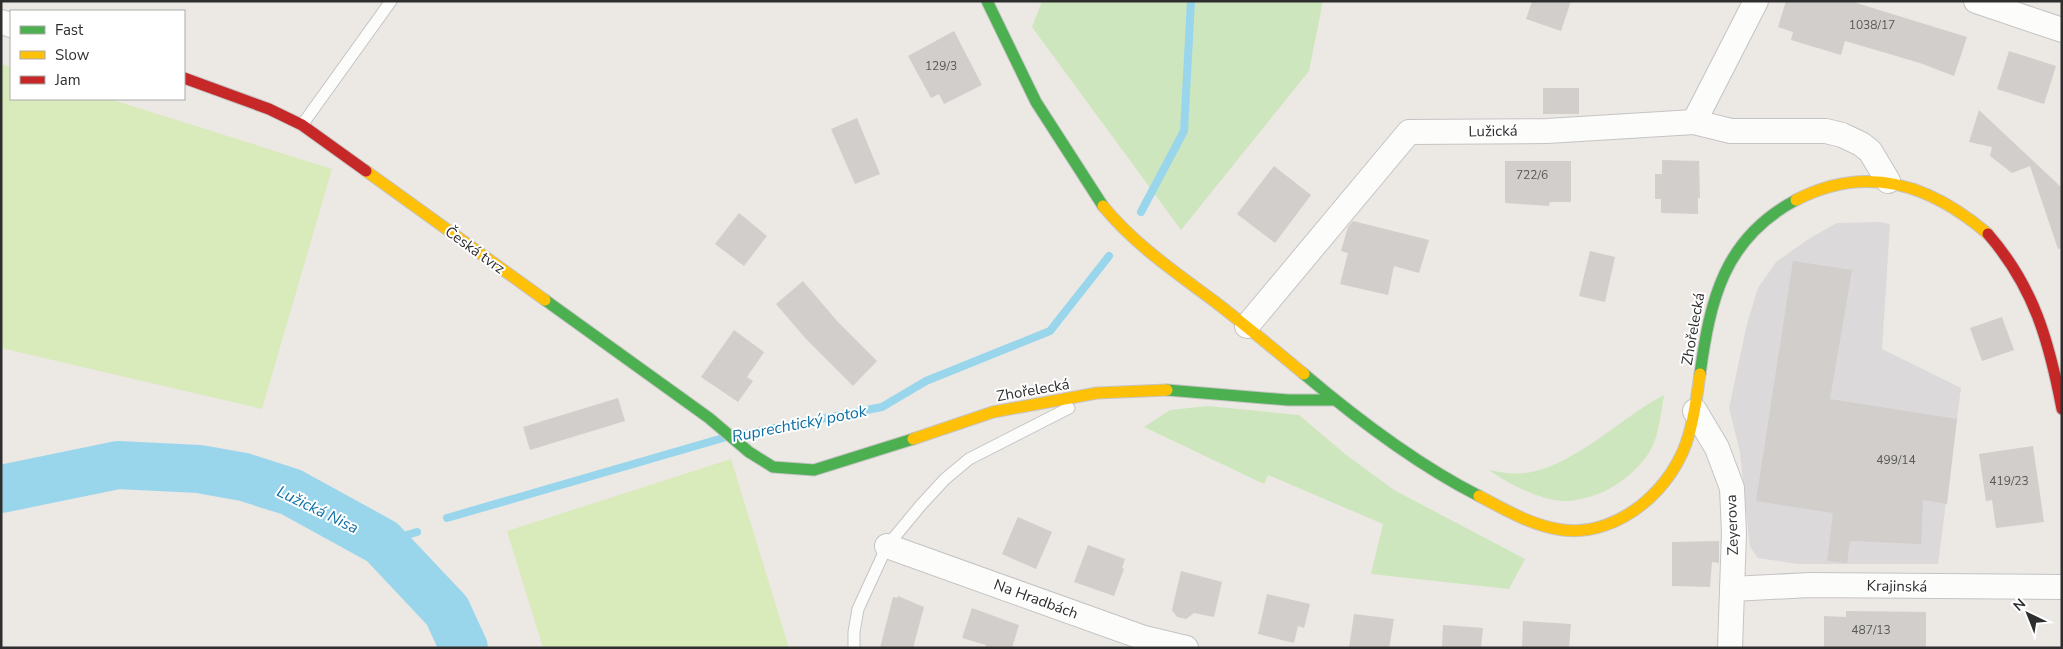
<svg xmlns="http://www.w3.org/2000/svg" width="2063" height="649" font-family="'Nunito Sans',sans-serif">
<rect width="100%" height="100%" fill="#ece8e4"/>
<!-- industrial -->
<path fill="#dcd9db" d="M1881,222L1890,224L1882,349L1961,388L1938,564H1798L1758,558L1750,547L1740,452L1729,408L1747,324L1758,288L1776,262L1810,238L1837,223Z"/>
<!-- green -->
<g fill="#cee6be">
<path d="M1042,1H1323L1309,71L1181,230L1032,27Z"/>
<path d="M1664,395C1661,412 1659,436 1650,451C1633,479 1600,499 1567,501C1544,502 1508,484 1489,470C1503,473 1517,475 1531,472C1576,464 1623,416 1664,395Z"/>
<path d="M1208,406L1299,415L1345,454L1394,490L1525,559L1509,589L1371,574L1383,524L1268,475L1264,484L1144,427L1170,410Z"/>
</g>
<!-- pitch -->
<g fill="#d9eabb">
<path d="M1,64L11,67V99H110L332,169L262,409L1,348Z"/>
<path d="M731,459L789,648H543L507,531Z"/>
</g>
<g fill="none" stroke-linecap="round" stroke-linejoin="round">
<!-- stream -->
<g stroke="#99d6ec" stroke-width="8">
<path d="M1141,212L1184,131L1191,1"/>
<path d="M739,435L882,407L926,381L1050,331L1109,256"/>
<path d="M447,518L723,438"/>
<path d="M382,542L417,532"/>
</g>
<!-- river -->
<path stroke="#99d6ec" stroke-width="48" d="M1,489L118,465L199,469L244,477L291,492L382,542L447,611L464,648"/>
</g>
<!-- building -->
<g fill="#d1cecb">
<path d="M1532,1H1571L1561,31L1526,19Z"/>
<path d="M1786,1H1850L1967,37L1954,76L1920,63L1845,41L1841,55L1791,40L1793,32L1778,27Z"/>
<path d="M954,31L982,85L944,104L939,94L931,98L908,56Z"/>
<path d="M2009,51L2056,66L2044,104L1997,89Z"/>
<rect x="1543" y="88" width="36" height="26"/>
<path d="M1979,110L2062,188V248L2058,249L2030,166L2012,173L1990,156L1992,147L1969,142Z"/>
<path d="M857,118L880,174L855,184L831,129Z"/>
<path d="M1662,160L1699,161L1700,198H1698V214L1661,213V199H1655V174H1662Z"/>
<path d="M1505,161H1571V202H1550L1549,206L1505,203Z"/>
<path d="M1274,166L1311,195L1275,243L1237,214Z"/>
<path d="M739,213L767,236L744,266L715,244Z"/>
<path d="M1353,221L1429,240L1419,273L1394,266L1388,295L1340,284L1348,253L1341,251L1348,227Z"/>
<path d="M1590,251L1615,257L1605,302L1579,296Z"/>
<path d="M1793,261L1852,270L1830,399L1957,419L1947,504L1923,500L1921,544L1850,541L1847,563L1827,561L1833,513L1756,501Z"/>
<path d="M803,281L837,321L877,361L853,386L806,339L776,304Z"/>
<path d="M2002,317L2014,350L1982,361L1970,328Z"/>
<path d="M734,330L764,352L747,377L753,381L738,402L701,377Z"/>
<path d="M618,398L625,421L530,450L523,427Z"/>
<path d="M2033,446L2044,522L1996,528L1992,500L1986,501L1979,454Z"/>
<path d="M1018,517L1052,532L1036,569L1002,554Z"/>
<path d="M1719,541V563L1712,562L1710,587L1672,586V542Z"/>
<path d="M1088,545L1125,559L1122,568L1124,569L1114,596L1074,582Z"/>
<path d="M1181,571L1222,582L1214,617L1194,613L1186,619L1177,617L1172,610Z"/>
<path d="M1267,594L1310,604L1304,628L1298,626L1294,643L1258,634Z"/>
<path d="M898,596L924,607L913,648H880L893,597L897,598Z"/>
<path d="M972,608L1019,625L1012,648H985L986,645L962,638Z"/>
<path d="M1846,611L1926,612V648H1824V616L1846,617Z"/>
<path d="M1354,614L1394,619L1389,648H1349Z"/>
<path d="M1523,621L1571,624L1569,648H1522Z"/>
<path d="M1443,625L1483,628L1481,648H1442Z"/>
</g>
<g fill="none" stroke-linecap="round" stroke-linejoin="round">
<defs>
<g id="lane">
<path d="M302,125L391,1"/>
<path d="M854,648V632L858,609L887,546L921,505L945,479L969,459L1069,408"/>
</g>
<g id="street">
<path d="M1976,1L2062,30"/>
<path d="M1,22L11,25"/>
<path d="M1694,122L1756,1"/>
<path d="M1247,326L1409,132L1547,131L1694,122L1731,131H1826L1842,135L1861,144L1870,151L1888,181"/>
<path d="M1695,411L1717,448L1732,488L1734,533L1730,648"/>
<path d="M887,546L1144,638L1186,648"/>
<path d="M1732,589L1810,585L2062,587"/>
</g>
<g id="fast">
<path d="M987,1L1036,102L1103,206"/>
<path d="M545,300L709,418L749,452L773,467L814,470L913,439"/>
<path d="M1304,374C1357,419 1416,464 1479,496"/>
<path d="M1700,374C1710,300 1724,238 1796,200"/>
<path d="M1167,390L1288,400H1335"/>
</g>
<g id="slow">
<path d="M366,171L545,300"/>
<path d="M1796,200C1867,163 1931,185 1988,234"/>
<path d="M1103,206C1134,244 1175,272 1214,301C1244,324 1274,349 1304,374"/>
<path d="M913,439L993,412L1097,393L1167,390"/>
<path d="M1479,496C1506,510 1532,526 1563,530C1620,537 1675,487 1689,434C1695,414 1697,394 1700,374"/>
</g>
<g id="jam">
<path d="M184,78L269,109L302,125L366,171"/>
<path d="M1988,234C2034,287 2049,341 2062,409"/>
</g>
</defs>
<!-- lane casing -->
<use href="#lane" stroke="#c5c4c5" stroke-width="13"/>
<!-- street casing -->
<use href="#street" stroke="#c5c4c5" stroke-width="26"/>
<!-- fast casing -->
<use href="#fast" stroke="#c5c4c5" stroke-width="13"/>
<!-- slow casing -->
<use href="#slow" stroke="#c5c4c5" stroke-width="13"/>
<!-- jam casing -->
<use href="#jam" stroke="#c5c4c5" stroke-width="13"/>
<!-- lane -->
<use href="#lane" stroke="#fcfcfb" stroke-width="11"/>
<!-- street -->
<use href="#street" stroke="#fcfcfb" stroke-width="24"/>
<!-- fast -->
<use href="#fast" stroke="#4caf50" stroke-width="11"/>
<!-- slow -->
<use href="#slow" stroke="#ffc107" stroke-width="11"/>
<!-- jam -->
<use href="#jam" stroke="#c62828" stroke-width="11"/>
</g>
<g text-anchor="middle" stroke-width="4" stroke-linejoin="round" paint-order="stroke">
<!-- number labels -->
<g font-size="12" fill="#585857">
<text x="1872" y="29">1038/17</text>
<text x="941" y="70">129/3</text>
<text x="1532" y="179">722/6</text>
<text x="1896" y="464">499/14</text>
<text x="2009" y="485">419/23</text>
<text x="1871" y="634">487/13</text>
</g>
<!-- street labels -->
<g font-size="15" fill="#2e2e2e" stroke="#fff">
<text transform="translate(1493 131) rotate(-1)" y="5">Lužická</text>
<text transform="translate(475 250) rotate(36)" y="5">Česká tvrz</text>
<text transform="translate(1693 329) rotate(-80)" y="5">Zhořelecká</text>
<text transform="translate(1033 390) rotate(-10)" y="5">Zhořelecká</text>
<text transform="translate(1732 525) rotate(-92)" y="5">Zeyerova</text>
<text transform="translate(1897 586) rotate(1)" y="5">Krajinská</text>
<text transform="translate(1036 599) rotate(20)" y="5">Na Hradbách</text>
</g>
<!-- water labels -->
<g font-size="16" font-style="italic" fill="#0d6fa3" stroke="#fff">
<text transform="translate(799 423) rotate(-11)" y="6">Ruprechtický potok</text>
<text transform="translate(318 509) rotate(26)" y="6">Lužická Nisa</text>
</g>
</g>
<!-- border -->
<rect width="2063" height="649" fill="none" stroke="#2e2e2e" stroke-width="5"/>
<!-- legend -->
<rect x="10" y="10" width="175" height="90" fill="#ffffff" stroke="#ababab"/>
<rect x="20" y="26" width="25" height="8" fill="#4caf50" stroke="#ababab"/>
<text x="55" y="35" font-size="15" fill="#2e2e2e">Fast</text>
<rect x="20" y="51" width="25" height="8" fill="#ffc107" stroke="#ababab"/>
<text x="55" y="60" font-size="15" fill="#2e2e2e">Slow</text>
<rect x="20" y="76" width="25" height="8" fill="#c62828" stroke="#ababab"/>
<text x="55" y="85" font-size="15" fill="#2e2e2e">Jam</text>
<!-- north arrow -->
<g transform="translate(2028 614) rotate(317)" stroke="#ffffff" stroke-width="4" paint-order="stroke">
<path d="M0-4L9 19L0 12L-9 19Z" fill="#2e2e2e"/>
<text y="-8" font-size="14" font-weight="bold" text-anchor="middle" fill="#2e2e2e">N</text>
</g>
</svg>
